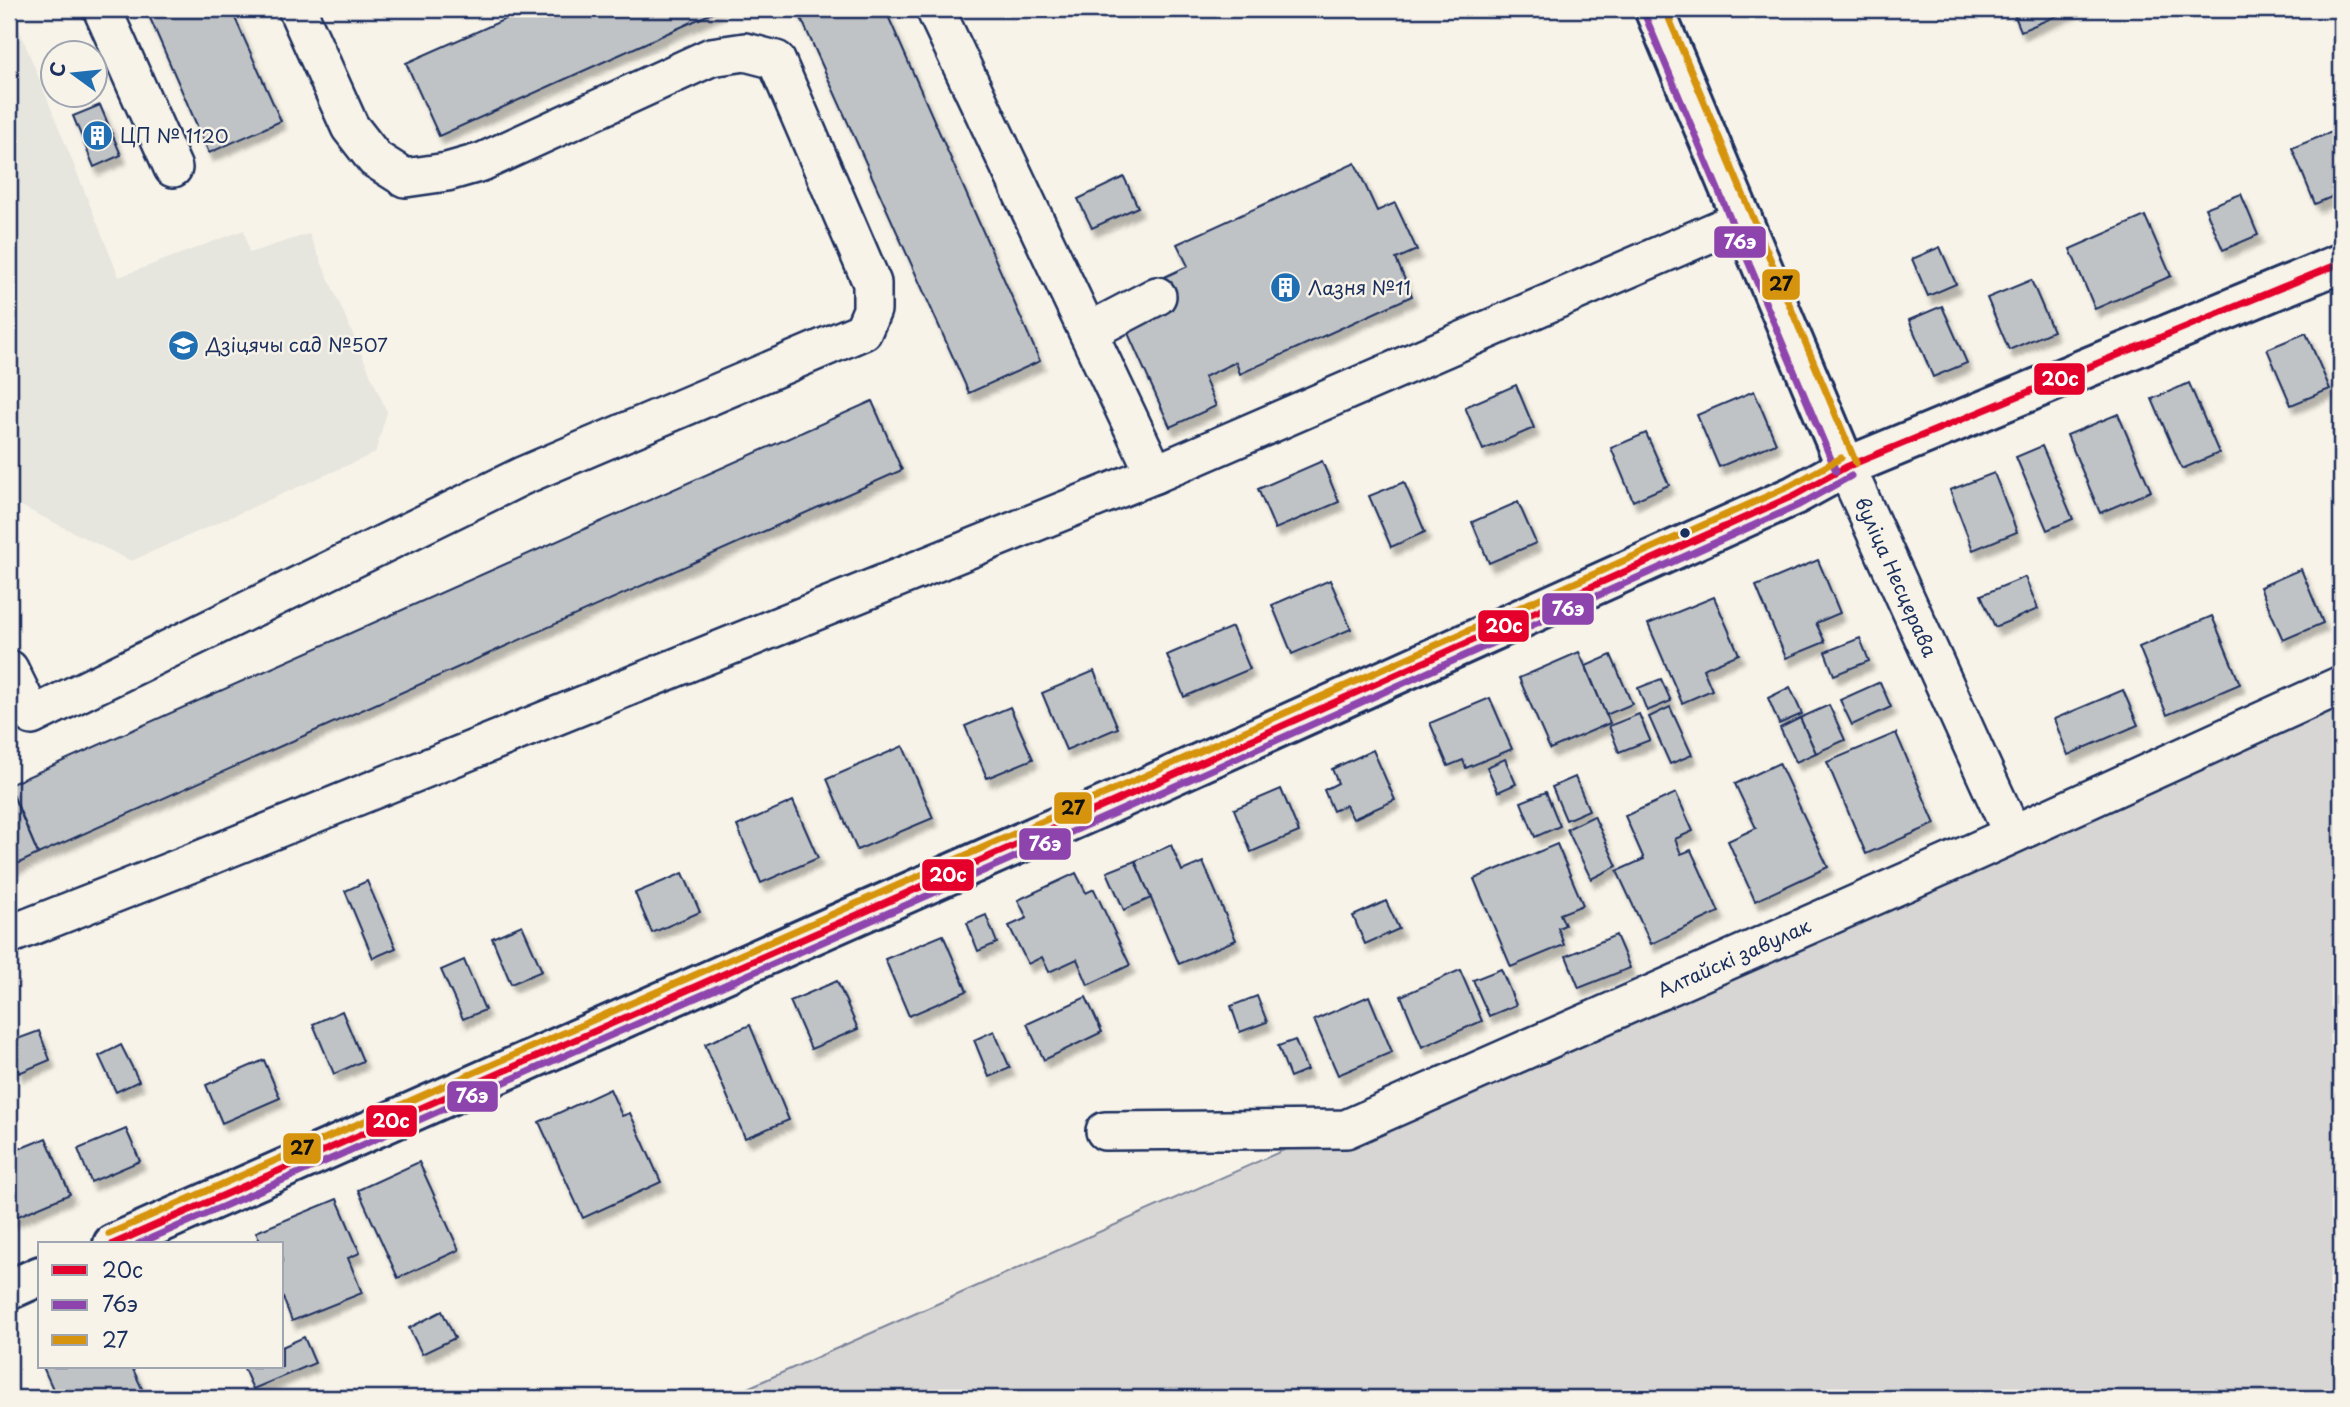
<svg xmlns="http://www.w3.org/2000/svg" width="2350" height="1407" font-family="'Playpen Sans',sans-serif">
<defs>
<filter id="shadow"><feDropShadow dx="4.5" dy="8" stdDeviation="2" flood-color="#0004"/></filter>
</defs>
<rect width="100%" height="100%" fill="#f7f3e8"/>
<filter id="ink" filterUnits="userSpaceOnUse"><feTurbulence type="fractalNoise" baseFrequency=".0143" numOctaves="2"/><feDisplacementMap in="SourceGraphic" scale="14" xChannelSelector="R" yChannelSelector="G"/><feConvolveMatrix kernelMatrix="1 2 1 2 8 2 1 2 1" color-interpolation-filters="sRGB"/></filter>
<g filter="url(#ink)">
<!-- built -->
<path fill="#e6e5de" d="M9,9H11L119,277L244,230L249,253L309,234L387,412L375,453L131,561L9,500Z"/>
<!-- green -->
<path fill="#d7d6d4" stroke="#798299" stroke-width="2" d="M2341,681V1398H725Z"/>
<!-- building -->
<g fill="#c0c3c5" stroke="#1b2f5e" stroke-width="2" filter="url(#shadow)">
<path d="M146,9H231L281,121L209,153Z"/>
<path d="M528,9H721L439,136L406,63Z"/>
<path d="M797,9H885L1040,361L969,393Z"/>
<path d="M2012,9H2073L2021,31Z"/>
<path d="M100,105L121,155L94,167L73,116Z"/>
<path d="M2339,129L2341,134V193L2315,204L2292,148Z"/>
<path d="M1355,163L1377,211L1395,203L1417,250L1396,259L1412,296L1240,374L1236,362L1204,377L1216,406L1170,427L1127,331L1172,310L1158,280L1188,266L1177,244Z"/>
<path d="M1124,177L1138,207L1092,228L1078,199Z"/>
<path d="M2241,194L2258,235L2223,250L2205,208Z"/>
<path d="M2145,216L2171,276L2095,309L2070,249Z"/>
<path d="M1940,247L1956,284L1928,296L1912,259Z"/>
<path d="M2031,280L2053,331L2009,350L1987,298Z"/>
<path d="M1942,306L1967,363L1933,377L1909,320Z"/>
<path d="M2306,333L2330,389L2291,405L2267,349Z"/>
<path d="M2189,383L2219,453L2182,469L2152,399Z"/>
<path d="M1516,385L1534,428L1483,450L1465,407Z"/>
<path d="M1754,391L1776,443L1719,467L1697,415Z"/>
<path d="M872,401L902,470L38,854L9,785Z"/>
<path d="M2118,414L2151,491L2100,513L2067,435Z"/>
<path d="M1646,433L1669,485L1633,501L1611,448Z"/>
<path d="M2042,446L2073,519L2047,530L2016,457Z"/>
<path d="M1322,461L1339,502L1275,529L1258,489Z"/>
<path d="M1994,473L2017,532L1973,550L1950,490Z"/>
<path d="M1404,482L1425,532L1391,547L1369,496Z"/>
<path d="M1518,502L1536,543L1489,563L1472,522Z"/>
<path d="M1818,560L1840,613L1816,623L1825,642L1786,658L1756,586Z"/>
<path d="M2301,569L2323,623L2283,640L2260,587Z"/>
<path d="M2025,577L2038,609L1995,627L1981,595Z"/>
<path d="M1330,580L1351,629L1292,654L1272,605Z"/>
<path d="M1714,597L1739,654L1703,669L1712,690L1682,703L1648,624Z"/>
<path d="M2212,616L2240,684L2167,715L2139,647Z"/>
<path d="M1232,627L1250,669L1184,697L1167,655Z"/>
<path d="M1860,638L1869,661L1834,675L1825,652Z"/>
<path d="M1579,652L1610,723L1550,749L1519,678Z"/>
<path d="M1611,655L1632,704L1606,715L1586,666Z"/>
<path d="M1094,671L1118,728L1066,750L1042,693Z"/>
<path d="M1661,679L1671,701L1647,711L1638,688Z"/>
<path d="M1880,682L1891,707L1852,725L1840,700Z"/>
<path d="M1790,687L1802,714L1779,724L1768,698Z"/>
<path d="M2123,690L2138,725L2068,755L2054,719Z"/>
<path d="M1490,698L1512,749L1466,768L1463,760L1448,766L1430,723Z"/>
<path d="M1829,705L1845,740L1816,753L1800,718Z"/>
<path d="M1010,707L1033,759L987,778L965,726Z"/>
<path d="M1670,707L1692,755L1670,764L1649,717Z"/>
<path d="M1639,714L1650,740L1619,752L1609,726Z"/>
<path d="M1800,718L1816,753L1796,762L1780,728Z"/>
<path d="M1896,733L1935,824L1866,854L1827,762Z"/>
<path d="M903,746L933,818L857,850L827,779Z"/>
<path d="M1373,750L1395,800L1353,819L1346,805L1333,811L1324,790L1338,783L1332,769Z"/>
<path d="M1505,759L1516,784L1498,792L1487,767Z"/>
<path d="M1779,763L1828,867L1755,901L1728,841L1756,828L1735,784Z"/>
<path d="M1575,777L1589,810L1566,820L1552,787Z"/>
<path d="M9,786L38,854L9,868Z"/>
<path d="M1281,789L1299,832L1251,852L1234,809Z"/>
<path d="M1546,792L1560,826L1535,837L1521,802Z"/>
<path d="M1676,793L1693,831L1675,839L1681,854L1691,850L1719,912L1651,944L1617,871L1644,859L1625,816Z"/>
<path d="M793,801L818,858L761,883L737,826Z"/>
<path d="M1594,816L1617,866L1591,879L1567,829Z"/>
<path d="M1557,844L1583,905L1560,914L1565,925L1558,928L1564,945L1511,967L1474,879Z"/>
<path d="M1171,845L1182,871L1203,862L1236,940L1179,964L1135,861Z"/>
<path d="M1135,861L1151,898L1124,910L1107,872Z"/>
<path d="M683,873L700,912L652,933L635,893Z"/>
<path d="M1076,873L1086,893L1094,889L1130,965L1088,985L1077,959L1049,972L1042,957L1028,964L1009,926L1027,918L1018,900Z"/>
<path d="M367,881L396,948L373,958L345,891Z"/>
<path d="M1386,901L1399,929L1365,944L1353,916Z"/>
<path d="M986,915L997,943L978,951L967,923Z"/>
<path d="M522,925L542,971L511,984L492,938Z"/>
<path d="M943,935L967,991L909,1016L885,959Z"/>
<path d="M1616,935L1630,968L1579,988L1566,956Z"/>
<path d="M464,960L485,1010L463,1019L441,970Z"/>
<path d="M1501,969L1516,1005L1489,1016L1473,980Z"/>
<path d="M1460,970L1482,1021L1422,1047L1401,996Z"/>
<path d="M837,981L858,1029L811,1049L790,1001Z"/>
<path d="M1257,996L1267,1022L1240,1032L1231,1006Z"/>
<path d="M1369,996L1392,1052L1338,1075L1314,1020Z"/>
<path d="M1086,997L1102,1032L1044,1060L1027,1024Z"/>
<path d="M342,1011L363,1061L334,1074L313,1024Z"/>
<path d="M750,1025L789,1120L745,1138L705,1044Z"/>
<path d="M39,1031L50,1060L19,1073L9,1042Z"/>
<path d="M994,1031L1010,1068L989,1077L974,1040Z"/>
<path d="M1295,1040L1307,1070L1290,1077L1278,1046Z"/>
<path d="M121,1045L139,1081L116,1092L99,1056Z"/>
<path d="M264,1060L280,1098L222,1123L206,1085Z"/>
<path d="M610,1089L622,1116L630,1113L661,1182L583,1218L539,1122Z"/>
<path d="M126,1129L140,1161L91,1182L78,1149Z"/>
<path d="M46,1138L70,1194L9,1220V1153Z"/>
<path d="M419,1162L459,1250L398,1278L358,1190Z"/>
<path d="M337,1199L360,1253L348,1258L362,1293L292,1321L282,1295V1244H261L256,1232Z"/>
<path d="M442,1311L455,1338L422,1354L409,1328Z"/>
<path d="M304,1337L315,1363L253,1389L243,1367H282V1347Z"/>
<path d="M43,1367H132L144,1393L131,1398H57Z"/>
</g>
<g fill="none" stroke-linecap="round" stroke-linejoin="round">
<defs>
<g id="minor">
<path d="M102,9L173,168"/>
<path d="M935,9L1155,474"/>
<path d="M1088,332L1157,296"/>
<path d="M1846,467L2012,833"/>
<path d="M9,669L32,716L522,476L863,331L872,310V283L776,60L745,52L711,57L482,162L447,172L405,178L375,159L350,127L297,9"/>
<path d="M9,935L202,859L1155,474L1743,219"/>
<path d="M1105,1131L1346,1129L1974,852L2341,685"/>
</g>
<g id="major">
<path d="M1654,9L1846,467"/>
<path d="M113,1244L1131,794L1795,495L1846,467L2341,263"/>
<path d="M9,1290L40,1276"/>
</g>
</defs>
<!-- minor casing -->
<use href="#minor" stroke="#1b2f5e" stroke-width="42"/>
<!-- major casing -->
<use href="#major" stroke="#1b2f5e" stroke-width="44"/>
<!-- minor -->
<use href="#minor" stroke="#f7f3e8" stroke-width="37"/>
<!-- major -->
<use href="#major" stroke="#f7f3e8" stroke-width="38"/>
<defs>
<path id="bus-1" d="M113,1244L1131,794L1795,495L1846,467L2341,263"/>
<g id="bus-2">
<path d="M1644,13L1836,471"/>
<path d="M138,1244L1135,804L1799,505L1851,476"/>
</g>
<g id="bus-3">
<path d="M1665,9L1856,463"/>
<path d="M109,1234L1127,784L1790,486L1841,458"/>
</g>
</defs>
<!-- bus-1 casing -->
<use href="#bus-1" stroke="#f7f3e8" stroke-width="12"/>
<!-- bus-2 casing -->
<use href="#bus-2" stroke="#f7f3e8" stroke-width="12"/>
<!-- bus-3 casing -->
<use href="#bus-3" stroke="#f7f3e8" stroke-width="12"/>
<!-- bus-1 -->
<use href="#bus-1" stroke="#e4002b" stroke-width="7"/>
<!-- bus-2 -->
<use href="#bus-2" stroke="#8e44ad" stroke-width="7"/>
<!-- bus-3 -->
<use href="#bus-3" stroke="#d6940e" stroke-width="7"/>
</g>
</g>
<!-- icons -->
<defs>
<symbol id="building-disc" viewBox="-11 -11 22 22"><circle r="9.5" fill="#1f6fb2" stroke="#f7f3e8"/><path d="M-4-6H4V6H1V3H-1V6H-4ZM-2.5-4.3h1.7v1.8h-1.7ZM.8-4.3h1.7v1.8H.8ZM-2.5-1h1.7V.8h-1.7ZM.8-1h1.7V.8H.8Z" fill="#fff"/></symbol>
<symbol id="school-disc" viewBox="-11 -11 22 22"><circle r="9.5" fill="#1f6fb2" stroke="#f7f3e8"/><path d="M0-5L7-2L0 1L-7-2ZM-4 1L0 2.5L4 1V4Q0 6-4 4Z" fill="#fff"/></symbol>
</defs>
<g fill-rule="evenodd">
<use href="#building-disc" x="80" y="118" width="35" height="35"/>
<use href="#building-disc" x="1268" y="270" width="35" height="35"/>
<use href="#school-disc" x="166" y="328" width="35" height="35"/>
</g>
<!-- markers -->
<circle fill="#1b2f5e" stroke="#f7f3e8" stroke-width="2.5" cx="1685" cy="533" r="6"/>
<g text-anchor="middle" stroke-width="5" stroke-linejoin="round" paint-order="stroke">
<!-- poi labels -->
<g font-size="19" fill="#1b2f5e" stroke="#f7f3e8" text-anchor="start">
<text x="120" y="143">ЦП № 1120</text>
<text x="1308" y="295">Лазня №11</text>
<text x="206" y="352">Дзіцячы сад №507</text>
</g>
<!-- street labels -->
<g font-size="19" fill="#1b2f5e" stroke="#f7f3e8">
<text transform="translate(1896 577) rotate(66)" y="7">вуліца Несцерава</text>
<text transform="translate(1734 958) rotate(-24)" y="7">Алтайскі завулак</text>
</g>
</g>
<g stroke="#f7f3e8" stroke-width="2.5">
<rect x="1713" y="225" width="54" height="34" rx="7" fill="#8e44ad"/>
<rect x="1761" y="268" width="40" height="33" rx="7" fill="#d6940e"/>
<rect x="2033" y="362" width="53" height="34" rx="7" fill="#e4002b"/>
<rect x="1541" y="592" width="54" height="34" rx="7" fill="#8e44ad"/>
<rect x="1477" y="609" width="53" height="34" rx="7" fill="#e4002b"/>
<rect x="1053" y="791" width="40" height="34" rx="7" fill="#d6940e"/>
<rect x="1018" y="827" width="54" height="34" rx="7" fill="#8e44ad"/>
<rect x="921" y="858" width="54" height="34" rx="7" fill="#e4002b"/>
<rect x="446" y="1080" width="53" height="33" rx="7" fill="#8e44ad"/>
<rect x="365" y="1104" width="53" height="34" rx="7" fill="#e4002b"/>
<rect x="282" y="1132" width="40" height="33" rx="7" fill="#d6940e"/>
</g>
<g font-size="19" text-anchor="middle" font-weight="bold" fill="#fff">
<text x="1740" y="249">76э</text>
<text x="2060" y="386">20с</text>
<text x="1568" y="616">76э</text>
<text x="1504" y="633">20с</text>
<text x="1045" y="851">76э</text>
<text x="948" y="882">20с</text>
<text x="472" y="1103">76э</text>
<text x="391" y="1128">20с</text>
</g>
<g font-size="19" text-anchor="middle" font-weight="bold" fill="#111">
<text x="1781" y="291">27</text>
<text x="1073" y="815">27</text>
<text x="302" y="1155">27</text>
</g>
<!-- margin -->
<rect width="2350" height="1407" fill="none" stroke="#f7f3e8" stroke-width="35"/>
<rect x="18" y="18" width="2315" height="1372" fill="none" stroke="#1b2f5e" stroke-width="2.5" filter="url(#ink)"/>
<!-- legend -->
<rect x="38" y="1242" width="245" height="126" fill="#f7f3e8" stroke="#9fa5b1" stroke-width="2"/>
<rect x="52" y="1265" width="35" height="10" fill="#e4002b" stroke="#9fa5b1" stroke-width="2"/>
<text x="102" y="1278" font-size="21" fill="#1b2f5e">20с</text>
<rect x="52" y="1300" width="35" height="10" fill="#8e44ad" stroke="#9fa5b1" stroke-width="2"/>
<text x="102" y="1312" font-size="21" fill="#1b2f5e">76э</text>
<rect x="52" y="1335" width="35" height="10" fill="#d6940e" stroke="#9fa5b1" stroke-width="2"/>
<text x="102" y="1348" font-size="21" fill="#1b2f5e">27</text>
<!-- north arrow -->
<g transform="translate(74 74) rotate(285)"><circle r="33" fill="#f7f3e8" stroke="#9fa5b1" stroke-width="2"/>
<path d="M0-5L12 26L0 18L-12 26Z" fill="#1f6fb2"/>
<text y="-10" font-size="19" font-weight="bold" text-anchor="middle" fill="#1b2f5e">С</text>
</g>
</svg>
